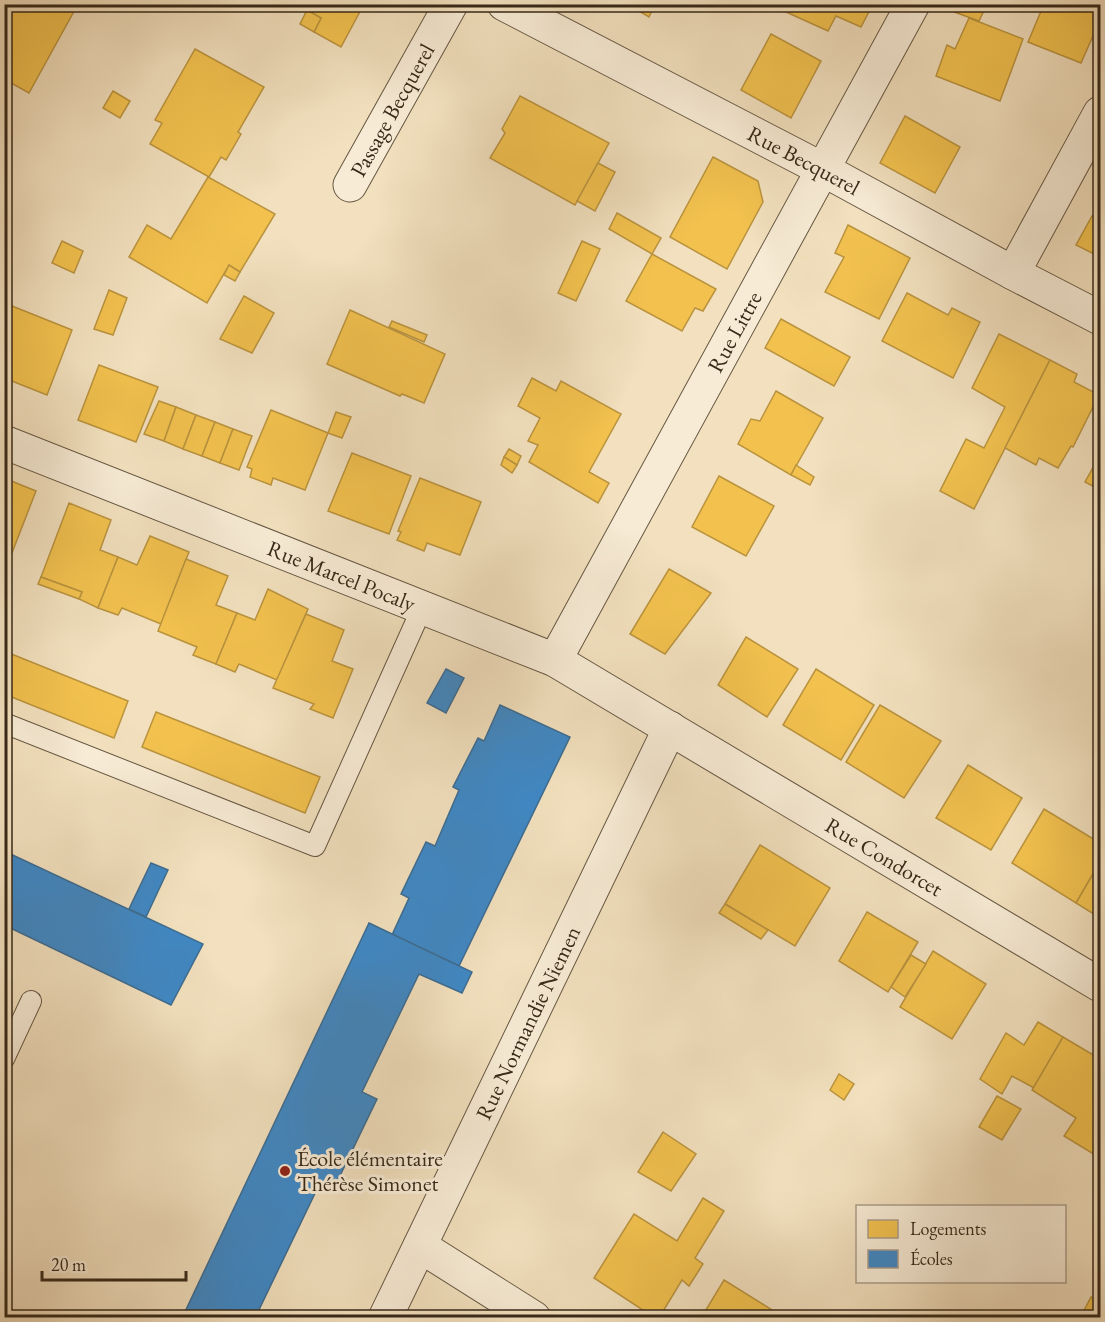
<svg xmlns="http://www.w3.org/2000/svg" width="1105" height="1322" font-family="'EB Garamond',serif">
<rect width="100%" height="100%" fill="#f2e0be"/>
<filter id="stains"><feTurbulence type="fractalNoise" baseFrequency=".00333" numOctaves="4"/><feColorMatrix values="0 0 0 0 .2 0 0 0 0 .09 0 0 0 0 .02 0 0 0 .5 -.17"/></filter>
<radialGradient id="worn" r=".72"><stop offset=".6" stop-color="#630" stop-opacity="0"/><stop offset="1" stop-color="#630" stop-opacity=".3"/></radialGradient>
<!-- homes -->
<g fill="#f2c14e" stroke="#ba933e" stroke-width="1.5">
<path d="M12,4H78L29,93L4,79V12L6,13Z"/>
<path d="M310,4H361L363,6L341,47L314,32L321,18L307,10Z"/>
<path d="M627,4H655L649,17Z"/>
<path d="M787,4H873L861,27L836,16L828,31L784,11Z"/>
<path d="M952,4H987L979,21L949,10Z"/>
<path d="M1044,4H1100V20L1081,63L1028,42Z"/>
<path d="M307,10L321,18L314,32L300,24Z"/>
<path d="M969,18L1023,39L1000,101L936,76L947,45L955,49Z"/>
<path d="M771,34L821,61L791,118L741,90Z"/>
<path d="M195,49L264,87L238,132L241,134L226,160L221,157L209,177L150,144L162,123L155,120Z"/>
<path d="M113,91L130,101L120,118L103,108Z"/>
<path d="M520,96L609,143L575,205L490,158L505,133L502,129Z"/>
<path d="M905,116L960,147L935,193L880,163Z"/>
<path d="M713,157L758,181L763,202L727,269L670,237Z"/>
<path d="M598,163L615,172L595,211L577,201Z"/>
<path d="M208,177L275,214L240,272L229,265L207,303L129,257L147,225L171,239Z"/>
<path d="M617,213L661,238L652,254L609,229Z"/>
<path d="M1092,216L1100,220V257L1076,245Z"/>
<path d="M848,225L910,258L879,319L825,292L844,257L835,253Z"/>
<path d="M62,241L83,251L74,273L52,263Z"/>
<path d="M582,241L600,249L576,301L558,293Z"/>
<path d="M652,254L716,289L703,311L695,308L682,331L626,301Z"/>
<path d="M229,265L240,272L235,281L224,275Z"/>
<path d="M109,290L127,298L113,335L94,329Z"/>
<path d="M907,293L948,315L952,308L980,322L953,378L882,341Z"/>
<path d="M244,296L274,313L252,353L220,339Z"/>
<path d="M12,306L72,330L47,395L4,378V325Z"/>
<path d="M350,310L445,354L424,403L402,394L400,396L327,364Z"/>
<path d="M781,319L850,357L834,386L765,348Z"/>
<path d="M392,321L427,335L424,342L389,327Z"/>
<path d="M999,334L1050,360L974,509L940,491L966,439L984,448L1005,407L972,388Z"/>
<path d="M1050,360L1077,374L1074,382L1099,395L1073,447L1071,446L1058,468L1039,458L1036,465L1005,448Z"/>
<path d="M99,365L158,387L136,442L78,420Z"/>
<path d="M532,378L556,391L561,381L621,414L589,472L609,483L598,503L529,462L538,445L528,441L540,418L518,406Z"/>
<path d="M776,391L823,418L791,475L738,444L751,419L760,421Z"/>
<path d="M159,401L176,407L164,441L144,434Z"/>
<path d="M176,407L196,415L183,449L164,441Z"/>
<path d="M271,410L328,433L305,490L273,478L271,485L250,477L252,469L247,467Z"/>
<path d="M336,412L351,417L342,438L328,433Z"/>
<path d="M196,415L215,422L202,456L183,449Z"/>
<path d="M215,422L233,429L220,463L202,456Z"/>
<path d="M233,429L252,436L239,470L220,463Z"/>
<path d="M509,449L521,456L517,465L504,457Z"/>
<path d="M352,453L411,476L389,534L328,511Z"/>
<path d="M504,457L517,465L512,473L501,465Z"/>
<path d="M1095,464L1100,466V490L1085,482Z"/>
<path d="M796,465L814,477L810,485L791,475Z"/>
<path d="M719,476L774,506L746,556L692,527Z"/>
<path d="M4,478L36,491L8,563L4,562Z"/>
<path d="M420,478L481,502L460,555L427,543L424,551L397,540L401,532L398,531Z"/>
<path d="M69,503L111,520L100,550L118,557L98,608L79,599L82,592L41,577Z"/>
<path d="M150,536L189,552L161,624L122,608L118,615L98,608L118,557L137,565Z"/>
<path d="M186,559L228,576L216,605L237,613L216,664L193,655L197,647L158,631Z"/>
<path d="M669,569L711,593L665,654L630,634Z"/>
<path d="M41,577L82,592L79,599L38,584Z"/>
<path d="M268,589L308,609L277,680L239,664L235,672L216,664L237,613L255,620Z"/>
<path d="M306,614L344,630L332,661L353,669L333,718L310,709L314,704L273,688Z"/>
<path d="M746,637L798,669L767,717L718,685Z"/>
<path d="M4,651L128,701L114,738L4,694Z"/>
<path d="M816,669L874,705L841,760L783,725Z"/>
<path d="M880,705L941,741L904,798L846,762Z"/>
<path d="M156,712L320,777L305,813L142,747Z"/>
<path d="M968,765L1022,798L991,850L936,818Z"/>
<path d="M1044,809L1100,843V862L1076,903L1012,863Z"/>
<path d="M760,845L830,888L795,946L725,904Z"/>
<path d="M1100,862V918L1076,903Z"/>
<path d="M725,904L768,930L761,939L719,913Z"/>
<path d="M867,912L918,942L888,992L839,961Z"/>
<path d="M933,951L986,984L952,1039L900,1007Z"/>
<path d="M911,955L926,964L905,997L891,987Z"/>
<path d="M1038,1022L1063,1037L1034,1088L1012,1076L1002,1094L980,1079L1006,1033L1024,1045Z"/>
<path d="M1063,1037L1100,1059V1158L1064,1136L1076,1118L1032,1090Z"/>
<path d="M839,1074L854,1084L844,1100L830,1090Z"/>
<path d="M997,1096L1021,1109L1002,1140L979,1127Z"/>
<path d="M663,1132L696,1154L671,1191L638,1172Z"/>
<path d="M703,1198L724,1211L695,1258L703,1264L689,1286L682,1280L659,1318H655L594,1278L634,1214L677,1241Z"/>
<path d="M724,1280L785,1318H701Z"/>
<path d="M1091,1297L1100,1302V1318L1081,1316Z"/>
</g>
<!-- schools -->
<g fill="#3f88c5" stroke="#3d6c91" stroke-width="1.5">
<path d="M446,669L464,678L446,713L427,703Z"/>
<path d="M500,705L570,737L459,966L392,935L409,898L401,894L426,842L435,846L459,790L453,787L478,738L484,741Z"/>
<path d="M4,851L203,944L171,1005L4,925Z"/>
<path d="M151,863L168,870L146,917L129,909Z"/>
<path d="M369,923L472,972L462,993L419,974L362,1092L377,1099L335,1186L321,1181L255,1318H182Z"/>
</g>
<g fill="none" stroke-linecap="round" stroke-linejoin="round">
<defs>
<g id="lane">
<path d="M4,723L315,846L422,608"/>
<path d="M4,1059L31,1001"/>
</g>
<g id="street">
<path id="s1" d="M504,4L822,169L1013,273L1100,318"/>
<path id="s2" d="M350,185L451,4"/>
<path d="M1013,273L1100,113"/>
<path id="s3" d="M4,442L555,660L1100,985"/>
<path id="s4" d="M555,660L913,4"/>
<path d="M420,1246L534,1318"/>
<path id="s5" d="M385,1318L670,728"/>
</g>
</defs>
<!-- lane casing -->
<use href="#lane" stroke="#665742" stroke-width="22"/>
<!-- street casing -->
<use href="#street" stroke="#665742" stroke-width="35"/>
<!-- lane -->
<use href="#lane" stroke="#f7ebd5" stroke-width="20"/>
<!-- street -->
<use href="#street" stroke="#f7ebd5" stroke-width="33"/>
</g>
<!-- markers -->
<circle fill="#8f2418" stroke="#f7ebd5" stroke-width="2" cx="285" cy="1171" r="6"/>
<g text-anchor="middle" stroke-width="6" stroke-linejoin="round" paint-order="stroke">
<!-- street labels -->
<g font-size="22" fill="#372919" stroke="#f7ebd5">
<text dy="8" stroke="none"><textPath href="#s2" startOffset="86">Passage Becquerel</textPath></text>
<text dy="8" stroke="none"><textPath href="#s1" startOffset="338">Rue Becquerel</textPath></text>
<text dy="8" stroke="none"><textPath href="#s4" startOffset="374">Rue Littre</textPath></text>
<text dy="8" stroke="none"><textPath href="#s3" startOffset="363">Rue Marcel Pocaly</textPath></text>
<text dy="8" stroke="none"><textPath href="#s3" startOffset="976">Rue Condorcet</textPath></text>
<text dy="8" stroke="none"><textPath href="#s5" startOffset="328">Rue Normandie Niemen</textPath></text>
</g>
<!-- poi labels -->
<g font-size="22" fill="#372919" stroke="#f7ebd5" text-anchor="start">
<text x="297" y="1166">École élémentaire<tspan x="297" dy="25">Thérèse Simonet</tspan></text>
</g>
</g>
<!-- margin -->
<rect width="1105" height="1322" fill="none" stroke="#f2e0be" stroke-width="24"/>
<rect x="6" y="6" width="1093" height="1310" fill="none" stroke="#372919" stroke-width="3"/>
<rect x="12" y="12" width="1081" height="1298" fill="none" stroke="#372919" stroke-width="1.5"/>
<!-- legend -->
<rect x="856" y="1205" width="210" height="78" fill="#f7ebd5" stroke="#aa9d8a" stroke-width="1.5"/>
<rect x="868" y="1220" width="30" height="18" fill="#f2c14e" stroke="#aa9d8a" stroke-width="1.5"/>
<text x="910" y="1235" font-size="18" fill="#372919">Logements</text>
<rect x="868" y="1250" width="30" height="18" fill="#3f88c5" stroke="#aa9d8a" stroke-width="1.5"/>
<text x="910" y="1265" font-size="18" fill="#372919">Écoles</text>
<!-- scale -->
<path d="M42 1271v9h144v-9" fill="none" stroke="#372919" stroke-width="3"/>
<text x="51" y="1271" font-size="18" fill="#372919" stroke="#f7ebd5" stroke-width="4.5" paint-order="stroke">20 m</text>
<rect width="100%" height="100%" filter="url(#stains)"/>
<rect width="100%" height="100%" fill="url(#worn)"/>
</svg>
